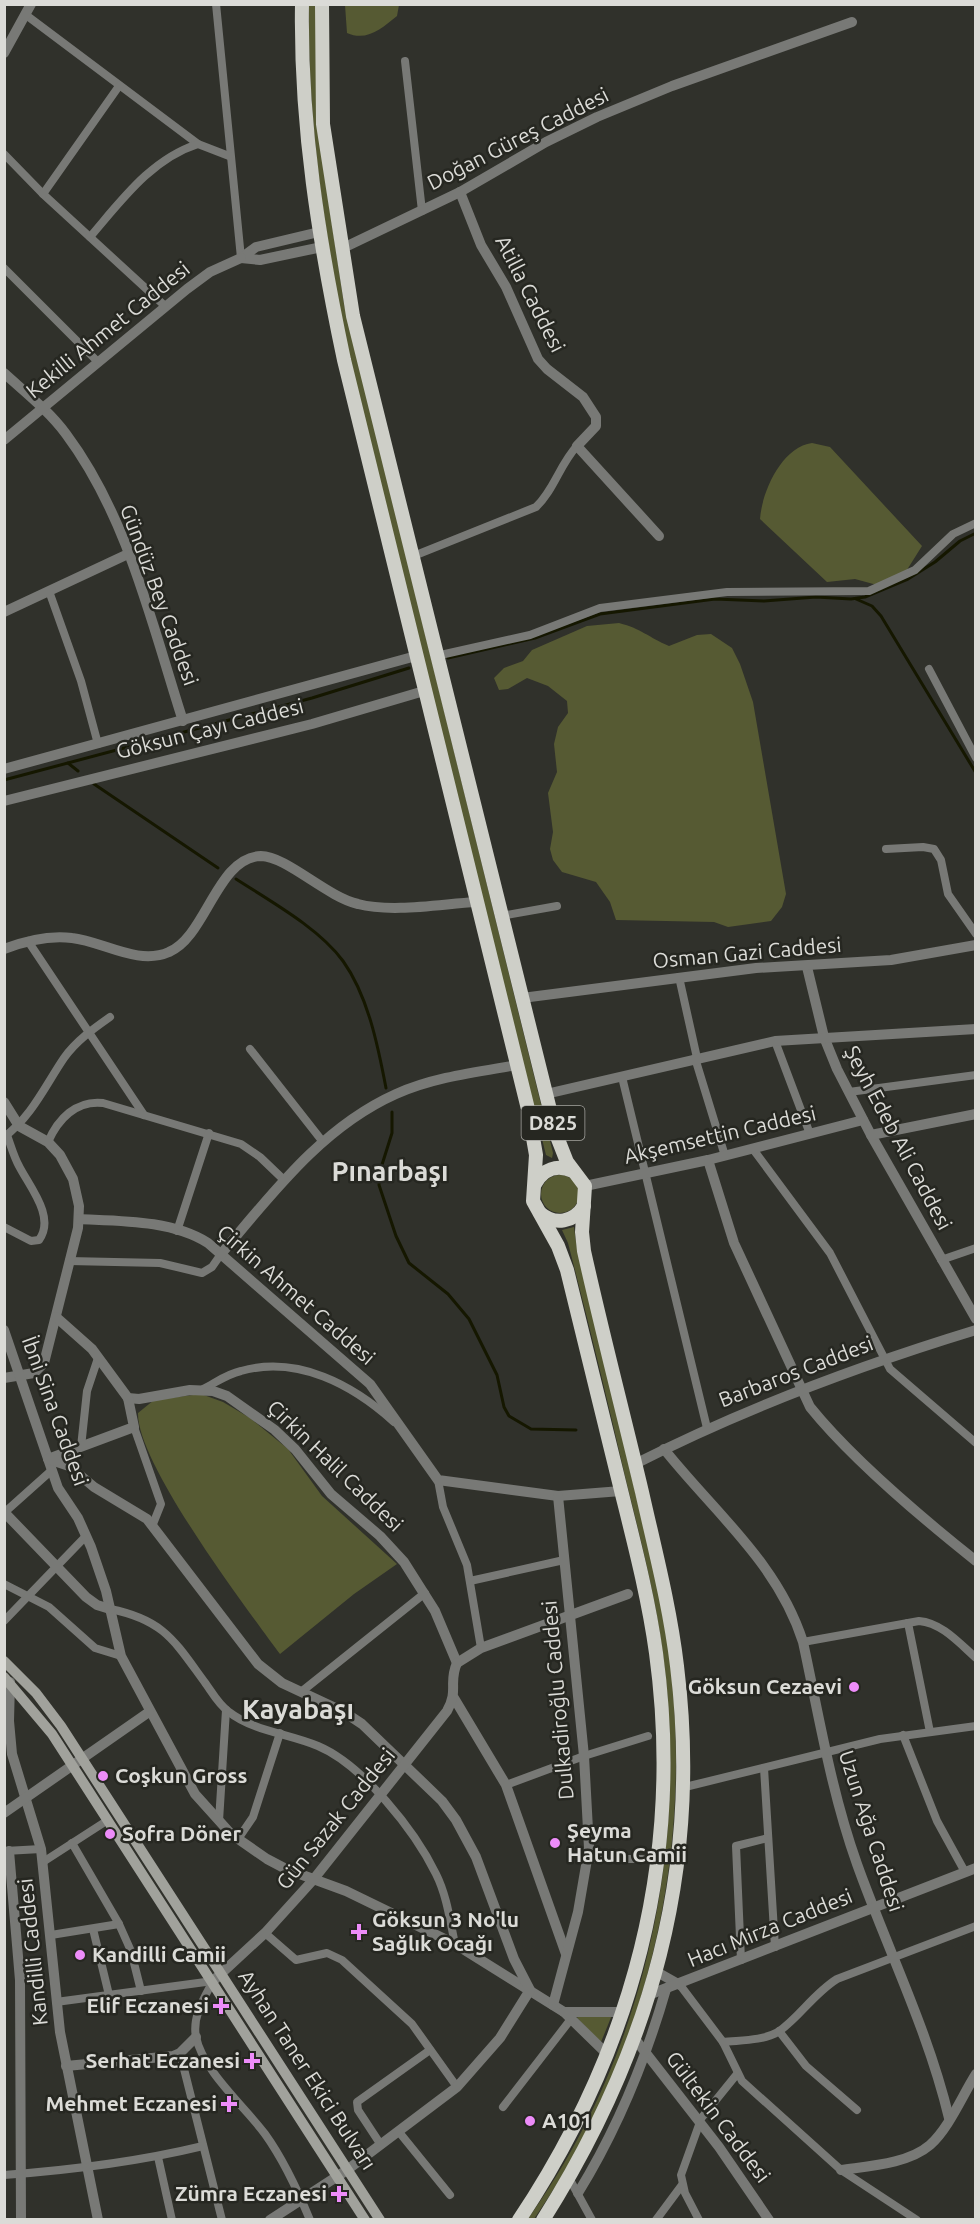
<svg xmlns="http://www.w3.org/2000/svg" width="980" height="2224" font-family="Ubuntu,sans-serif">
<rect width="100%" height="100%" fill="#30312b"/>
<!-- green -->
<g fill="#565a33">
<path d="M309,5H317L322,158L344,304L553,1153L552,1158L546,1155L354,380C328,255 307,132 309,5Z"/>
<path d="M345,5V4L399,5L397,16C382,28 367,42 347,33Z"/>
<path d="M812,443L830,447L922,546L905,573L877,585L855,579L827,582L760,519C762,491 782,447 812,443Z"/>
<path d="M619,623C642,629 648,637 669,646L697,635L711,634L732,648L740,664L753,702L786,894L782,907L771,921L728,927L714,922L616,920L610,902L596,882L562,872L553,860L550,849L553,832L548,793L557,772L554,744L558,727L568,713L567,701L548,686L527,678L508,689L499,690L494,678L504,668L523,661L532,650L587,626Z"/>
<circle cx="560" cy="1194" r="19"/>
<path d="M574,1227C577,1258 587,1288 594,1318C606,1369 618,1419 630,1470C644,1530 661,1591 669,1652C695,1852 648,2054 534,2219L527,2220C640,2064 687,1862 665,1671C658,1605 641,1541 625,1476C607,1398 588,1320 568,1243L562,1230Z"/>
<path d="M201,1394L223,1402L250,1418L288,1449L322,1496L397,1564L354,1594L280,1654C247,1609 137,1464 138,1413L154,1400Z"/>
<path d="M612,2015L601,2042L577,2018L578,2016Z"/>
</g>
<g fill="none" stroke-linecap="round" stroke-linejoin="round">
<!-- stream -->
<g stroke="#151700" stroke-width="3">
<path d="M856,599L872,606L881,616L976,773"/>
<path d="M448,658L535,638L600,614L715,599L764,601L816,597L851,599L865,597L908,579L935,562L960,541L976,533"/>
<path d="M68,763L78,771"/>
<path d="M4,780L312,698L409,668"/>
<path d="M94,784L218,868"/>
<path d="M236,879C270,901 319,928 343,961C368,996 378,1046 386,1088"/>
<path d="M392,1112V1133L380,1171L379,1185L396,1236L409,1263L448,1294L469,1319L497,1375L504,1407L509,1416L531,1429L576,1430"/>
</g>
<!-- minor -->
<g stroke="#787976" stroke-width="8">
<path d="M216,4L241,258"/>
<path d="M26,15L198,144L229,156"/>
<path d="M405,61L422,211"/>
<path d="M4,154L43,194L165,306"/>
<path d="M43,194L119,86"/>
<path d="M90,237C121,201 151,159 198,144"/>
<path d="M4,268L98,362"/>
<path d="M411,557L536,507C554,490 560,464 577,446"/>
<path d="M49,591L81,681L98,744"/>
<path d="M436,656L530,635L600,608L727,592L869,591L915,570L953,534L976,523"/>
<path d="M929,669L976,758"/>
<path d="M886,849L923,847L934,849L941,860L948,894L976,934"/>
<path d="M501,916L557,906"/>
<path d="M28,941L144,1115"/>
<path d="M679,977L697,1058"/>
<path d="M775,1041L810,1134"/>
<path d="M250,1049L323,1142"/>
<path d="M695,1058L725,1156"/>
<path d="M622,1077L707,1428"/>
<path d="M849,1092L976,1075"/>
<path d="M4,1137C32,1116 45,1086 64,1058C76,1041 93,1029 110,1017"/>
<path d="M48,1142C58,1119 76,1100 103,1103L241,1144L260,1157L284,1180"/>
<path d="M753,1149L830,1253L890,1369L976,1443"/>
<path d="M4,1227L31,1241L39,1240C56,1217 29,1186 19,1166C14,1157 11,1146 7,1135"/>
<path d="M177,1231L209,1133"/>
<path d="M941,1260L976,1248"/>
<path d="M69,1261L160,1263L202,1273L212,1267L221,1254"/>
<path d="M203,1389C215,1383 227,1374 241,1371C298,1355 353,1385 394,1422"/>
<path d="M134,1427L161,1504L153,1524"/>
<path d="M81,1447L87,1391L98,1358"/>
<path d="M438,1480L443,1507L467,1565L481,1648"/>
<path d="M5,1512L52,1470"/>
<path d="M470,1581L564,1560"/>
<path d="M4,1584L49,1607L95,1648L121,1656"/>
<path d="M110,1609C165,1620 175,1642 206,1684C213,1694 219,1705 229,1712C253,1731 290,1734 318,1746C363,1765 415,1831 436,1874C447,1896 450,1921 455,1944"/>
<path d="M4,1621L86,1536"/>
<path d="M908,1623L930,1732"/>
<path d="M803,1642L919,1621C942,1623 959,1643 976,1658"/>
<path d="M301,1692L425,1593"/>
<path d="M903,1735L937,1821L965,1872"/>
<path d="M764,1768L775,1947"/>
<path d="M506,1785L584,1756L648,1736"/>
<path d="M681,1788L880,1739L976,1726"/>
<path d="M219,1821L226,1710"/>
<path d="M238,1839L253,1817L280,1733"/>
<path d="M72,1843L119,1924L131,1951L141,1991"/>
<path d="M5,1851L41,1849"/>
<path d="M588,1859H642"/>
<path d="M43,1862L108,1820"/>
<path d="M93,1929L109,1995"/>
<path d="M265,1933L296,1960L327,1953L342,1960L412,2024L457,2087"/>
<path d="M51,1935L119,1924"/>
<path d="M741,1960L736,1846L768,1838"/>
<path d="M213,1981C204,1998 192,2017 196,2037C203,2071 245,2107 265,2134C283,2159 298,2191 310,2220"/>
<path d="M680,1985L723,2042L742,2081L841,2170L917,2220"/>
<path d="M56,2002L213,1981"/>
<path d="M779,2031L806,2066L857,2110"/>
<path d="M723,2042C740,2040 762,2041 778,2032C799,2018 813,1994 837,1979L976,1926"/>
<path d="M180,2053L222,2220"/>
<path d="M503,2107L571,2019"/>
<path d="M699,2121L737,2074"/>
<path d="M399,2132L450,2195"/>
<path d="M381,2145L358,2110L357,2102L430,2050"/>
<path d="M158,2157L172,2220"/>
<path d="M4,2175C72,2170 137,2162 203,2146"/>
<path d="M569,2178L592,2220"/>
<path d="M656,2220L682,2185"/>
<path d="M699,2220L685,2193L681,2175L700,2122"/>
</g>
<!-- tertiary -->
<g stroke="#787976" stroke-width="10">
<path d="M4,53L31,4"/>
<path d="M460,192L481,245L506,287L538,359L547,369L583,397L596,417V426L577,446L659,536"/>
<path d="M319,232L256,247L241,258L260,260L322,247"/>
<path d="M341,249L460,192L546,142L597,117L672,86L852,22"/>
<path d="M4,373C26,393 49,411 66,434C128,517 152,625 183,721"/>
<path d="M4,440L187,289L210,272L241,258"/>
<path d="M4,612L128,554"/>
<path d="M4,769L416,656"/>
<path d="M4,801L312,724L424,691"/>
<path d="M4,949C25,941 49,935 72,938C102,941 138,966 169,952C206,937 217,857 261,856C286,856 327,897 358,904C392,913 441,904 476,902"/>
<path d="M807,967L824,1037L837,1069L871,1135L976,1319"/>
<path d="M522,998L756,968L891,960L976,945"/>
<path d="M546,1094L775,1041L976,1029"/>
<path d="M4,1102L19,1126L48,1142L60,1155L73,1179L79,1206L78,1228L44,1363L34,1373L4,1378"/>
<path d="M871,1135L976,1114"/>
<path d="M708,1160L734,1243L810,1407C852,1459 922,1518 976,1561"/>
<path d="M585,1186L708,1160L863,1120"/>
<path d="M79,1219C120,1221 172,1220 208,1243L370,1384L438,1480L558,1496L621,1491"/>
<path d="M221,1254C272,1194 322,1127 396,1094C434,1077 477,1072 517,1065"/>
<path d="M56,1317L92,1349L128,1398L139,1399L190,1390L213,1391L227,1396L275,1430L295,1449L331,1494L380,1536L404,1562L435,1611L457,1663"/>
<path d="M4,1330L58,1488L78,1518L91,1547L106,1591L121,1656L195,1794L231,1834L267,1859L286,1869L346,1891L455,1944L564,2012L608,2055"/>
<path d="M128,1398L134,1427L48,1459L69,1466L94,1487L147,1519L258,1664L282,1683L344,1712L362,1724L442,1801L456,1820L476,1857L514,1959L530,1990L500,2038L457,2087L347,2170L270,2220"/>
<path d="M664,1449C714,1512 778,1563 803,1642C819,1716 831,1791 857,1864C887,1948 928,2030 949,2118"/>
<path d="M635,1464C745,1408 858,1366 976,1330"/>
<path d="M4,1512L86,1597L97,1605L110,1609"/>
<path d="M457,1663L481,1648L628,1594"/>
<path d="M10,1682L9,1721L12,1754L41,1849L60,2032L98,2220"/>
<path d="M454,1698L506,1785L566,1954"/>
<path d="M4,1813L149,1712"/>
<path d="M9,1851L20,1980L21,2220"/>
<path d="M657,1972L680,1985"/>
<path d="M213,1981L265,1933L313,1880L447,1711C459,1690 448,1683 457,1663"/>
<path d="M651,1994L976,1868"/>
<path d="M553,2005L578,1912L589,1848L584,1756L558,1496"/>
<path d="M564,2012H624"/>
<path d="M635,2039L719,2147L769,2220"/>
<path d="M66,2066L173,2056L180,2053L196,2037"/>
<path d="M841,2170C868,2166 908,2164 930,2145C949,2128 962,2096 976,2074"/>
<path d="M578,2193C618,2128 645,2062 666,1989"/>
</g>
<!-- secondary -->
<g stroke="#a1a29c" stroke-width="10">
<path d="M4,1661L36,1693L61,1726L380,2220"/>
<path d="M4,1677L52,1734L365,2220"/>
</g>
<!-- trunk -->
<g stroke="#cecfc8" stroke-width="14">
<path d="M302,4C300,125 319,242 344,360L528,1109L536,1155L533,1201L558,1246L567,1270C584,1341 602,1411 619,1482C633,1539 648,1595 656,1653C684,1858 633,2049 519,2220"/>
<path d="M322,4L323,124L353,316L556,1134L567,1162L585,1186L582,1232L584,1251C602,1332 623,1412 642,1492C655,1550 670,1607 677,1666C702,1868 651,2049 543,2220"/>
<path d="M535,1184C543,1169 557,1164 573,1171"/>
<path d="M540,1213C555,1226 574,1222 584,1206"/>
</g>
</g>
<!-- markers -->
<g fill="#ed8cf9" stroke="#262721" stroke-width="2">
<circle cx="854" cy="1687" r="6"/>
<circle cx="103" cy="1776" r="6"/>
<circle cx="110" cy="1834" r="6"/>
<circle cx="555" cy="1843" r="6"/>
<path d="M356 1923h6v6h6v6h-6v6h-6v-6h-6v-6h6z"/>
<circle cx="80" cy="1955" r="6"/>
<path d="M218 1997h6v6h6v6h-6v6h-6v-6h-6v-6h6z"/>
<path d="M249 2052h6v6h6v6h-6v6h-6v-6h-6v-6h6z"/>
<path d="M226 2095h6v6h6v6h-6v6h-6v-6h-6v-6h6z"/>
<circle cx="530" cy="2121" r="6"/>
<path d="M336 2185h6v6h6v6h-6v6h-6v-6h-6v-6h6z"/>
</g>
<g text-anchor="middle" stroke-width="5" stroke-linejoin="round" paint-order="stroke">
<!-- shield labels -->
<rect fill="#262721" stroke="#a5a5a0" stroke-width="1.5" x="521.5" y="1106" width="63" height="34" rx="4.5"/>
<g font-size="20" font-weight="bold" fill="#dbdbd7">
<text x="553" y="1130">D825</text>
</g>
<!-- street labels -->
<g font-size="21" fill="#dbdbd7" stroke="#262721">
<text transform="translate(518 139) rotate(-27)" y="7">Doğan Güreş Caddesi</text>
<text transform="translate(530 294) rotate(63)" y="7">Atilla Caddesi</text>
<text transform="translate(108 330) rotate(-39)" y="7">Kekilli Ahmet Caddesi</text>
<text transform="translate(159 595) rotate(70)" y="7">Gündüz Bey Caddesi</text>
<text transform="translate(210 729) rotate(-14)" y="7">Göksun Çayı Caddesi</text>
<text transform="translate(747 953) rotate(-5)" y="7">Osman Gazi Caddesi</text>
<text transform="translate(720 1135) rotate(-13)" y="7">Akşemsettin Caddesi</text>
<text transform="translate(898 1138) rotate(62)" y="7">Şeyh Edeb Ali Caddesi</text>
<text transform="translate(296 1295) rotate(41)" y="7">Çirkin Ahmet Caddesi</text>
<text transform="translate(796 1372) rotate(-21)" y="7">Barbaros Caddesi</text>
<text transform="translate(55 1411) rotate(70)" y="7">İbni Sina Caddesi</text>
<text transform="translate(335 1466) rotate(44)" y="7">Çirkin Halil Caddesi</text>
<text transform="translate(558 1700) rotate(-95)" y="7">Dulkadiroğlu Caddesi</text>
<text transform="translate(336 1819) rotate(-51)" y="7">Gün Sazak Caddesi</text>
<text transform="translate(871 1831) rotate(72)" y="7">Uzun Ağa Caddesi</text>
<text transform="translate(770 1928) rotate(-22)" y="7">Hacı Mirza Caddesi</text>
<text transform="translate(33 1952) rotate(-96)" y="7">Kandilli Caddesi</text>
<text transform="translate(307 2070) rotate(57)" y="7">Ayhan Taner Ekici Bulvarı</text>
<text transform="translate(718 2117) rotate(53)" y="7">Gültekin Caddesi</text>
</g>
<!-- poi labels -->
<g font-size="21" font-weight="bold" fill="#dbdbd7" stroke="#262721" text-anchor="start">
<text x="842" y="1694" text-anchor="end">Göksun Cezaevi</text>
<text x="115" y="1783">Coşkun Gross</text>
<text x="567" y="1838">Şeyma<tspan x="567" dy="24">Hatun Camii</tspan></text>
<text x="122" y="1841">Sofra Döner</text>
<text x="372" y="1927">Göksun 3 No'lu<tspan x="372" dy="24">Sağlık Ocağı</tspan></text>
<text x="92" y="1962">Kandilli Camii</text>
<text x="209" y="2013" text-anchor="end">Elif Eczanesi</text>
<text x="240" y="2068" text-anchor="end">Serhat Eczanesi</text>
<text x="217" y="2111" text-anchor="end">Mehmet Eczanesi</text>
<text x="542" y="2128">A101</text>
<text x="327" y="2201" text-anchor="end">Zümra Eczanesi</text>
</g>
<!-- district labels -->
<g font-size="27" font-weight="bold" fill="#dbdbd7" stroke="#262721">
<text x="390" y="1181">Pınarbaşı</text>
<text x="298" y="1719">Kayabaşı</text>
</g>
</g>
<!-- border -->
<rect width="980" height="2224" fill="none" stroke="#dbdbd7" stroke-width="12"/>
</svg>
